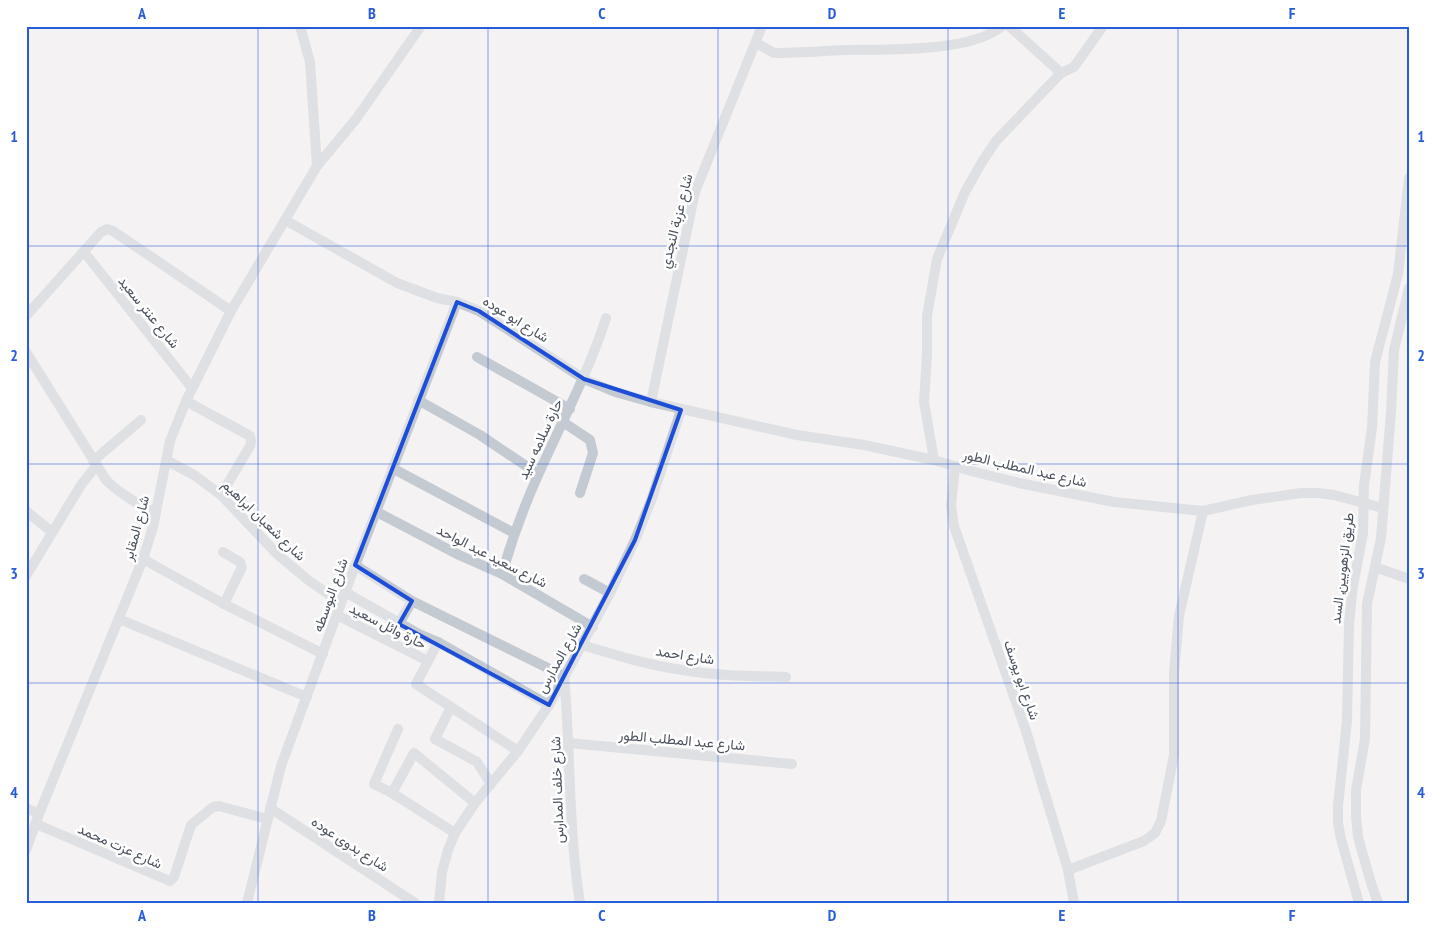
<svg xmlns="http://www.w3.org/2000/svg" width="1435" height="929" font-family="'PT Sans Narrow',Vazirmatn,sans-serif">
<rect width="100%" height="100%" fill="#f4f2f2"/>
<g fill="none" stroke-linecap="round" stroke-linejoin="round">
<!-- street -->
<g stroke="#c4cad2" stroke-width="10">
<path d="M300,26L310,62L317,166"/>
<path d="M1009,26L1061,73"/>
<path d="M756,43L774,53C798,53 821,51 844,50C885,49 971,53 1002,26"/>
<path d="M285,220L397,283L437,298L457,302L479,311L584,379L615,392L651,402L797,435L864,445L934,460L971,471L1019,483L1114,502L1203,511L1252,500L1301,493H1318L1334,495L1383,508"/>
<path d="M84,252L192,388"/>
<path d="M26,316L101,232L107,229L113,231L231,311"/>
<path d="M26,352L106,480C120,494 137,503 155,513"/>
<path d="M477,357L570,409"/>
<path d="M418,400L480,435L538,474"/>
<path d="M186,401L250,436L251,441L250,446L221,495"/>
<path d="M651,402L695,192L762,26"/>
<path d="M563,422L590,440L593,453L580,493"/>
<path d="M166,460L194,475L221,495L277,554L308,580L341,603"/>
<path d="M934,460L924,402L927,353V316L937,259L965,192L982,162L996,141L1061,73L1074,67L1103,26"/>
<path d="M93,461L141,420"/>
<path d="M955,466L951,506L954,526L1026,731L1068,870L1074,903"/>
<path d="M392,468L514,533"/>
<path d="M26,511L52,532"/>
<path d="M377,512L459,555L502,574L593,627"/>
<path d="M223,552L240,562L242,567L224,604"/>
<path d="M143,559L224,604L323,654"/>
<path d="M355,565L412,601L564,676C571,752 568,828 580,903"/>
<path d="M1375,567L1409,579"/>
<path d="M502,574C512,539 524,506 539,473C562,421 589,372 606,318"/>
<path d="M26,576L81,485L96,466"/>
<path d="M584,579L610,593"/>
<path d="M345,592L419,634L438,642L549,705"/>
<path d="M337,615L428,661"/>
<path d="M119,619L307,697"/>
<path d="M389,641L412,601"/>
<path d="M438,642L416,684L518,751"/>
<path d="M582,645C615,655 648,665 682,670C717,676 751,676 786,677"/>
<path d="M451,707L435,739L477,762L491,784"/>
<path d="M398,729L374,784L392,793L455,833"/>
<path d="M569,743L792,764"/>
<path d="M392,793L414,753L475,803"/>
<path d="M26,808L39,814"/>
<path d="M270,808L415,903"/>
<path d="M36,824L170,881L174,877L191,825L213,807L219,806L267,819"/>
<path d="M26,850L39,814L143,559L153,527L170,441L186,401L231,311L317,166L356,119L421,26"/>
<path d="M1068,870L1144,841L1155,833L1161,821L1174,755V673L1179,616L1203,511"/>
<path d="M247,903L281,766L345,592L457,302"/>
<path d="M439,903L442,872L448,850L455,833L475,803L518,751L549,705L610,593L635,540L651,501L681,410"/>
<path d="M1359,903L1341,839L1338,823V806L1347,721L1349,623L1353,586L1363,533L1364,485L1372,428L1375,362L1398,274L1409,178"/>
<path d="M1378,903L1371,883L1358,837L1356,816V790L1365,739L1367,604L1381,538L1391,412L1394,350L1409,288"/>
</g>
</g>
<!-- marked area -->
<path d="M0 0H1435V929H0ZM457,302L479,311L584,379L681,410L635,540L549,705L399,624L412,601L355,565Z" fill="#f4f2f2" fill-opacity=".55" fill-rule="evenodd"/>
<path fill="none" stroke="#1d4ed8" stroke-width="4" stroke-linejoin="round" d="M457,302L479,311L584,379L681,410L635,540L549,705L399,624L412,601L355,565Z"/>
<!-- grid -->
<path fill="none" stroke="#275dd8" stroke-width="1" stroke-opacity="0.55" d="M258,26V903M488,26V903M718,26V903M948,26V903M1178,26V903M26,246H1409M26,464H1409M26,683H1409"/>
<g text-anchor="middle" stroke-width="5" stroke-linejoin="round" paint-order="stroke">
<!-- street labels -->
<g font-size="14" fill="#4b525e" stroke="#fff">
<text transform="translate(676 221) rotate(-76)" y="5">شارع عزبة النجدي</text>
<text transform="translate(149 312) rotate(51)" y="5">شارع عنتر سعيد</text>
<text transform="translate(516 319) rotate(32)" y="5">شارع ابو عوده</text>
<text transform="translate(540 439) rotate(-65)" y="5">حارة سلامه سيد</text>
<text transform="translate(1025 468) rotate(13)" y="5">شارع عبد المطلب الطور</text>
<text transform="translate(264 520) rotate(44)" y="5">شارع شعبان ابراهيم</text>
<text transform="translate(136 528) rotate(-75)" y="5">شارع المقابر</text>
<text transform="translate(492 556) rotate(27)" y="5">شارع سعيد عبد الواحد</text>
<text transform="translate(1342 568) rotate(-83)" y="5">طريق الزهويين, السد</text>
<text transform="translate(330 595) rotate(-70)" y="5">شارع البوسطه</text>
<text transform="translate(388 626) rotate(27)" y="5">حارة وائل سعيد</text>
<text transform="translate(685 655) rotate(9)" y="5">شارع احمد</text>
<text transform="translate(559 658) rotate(-61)" y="5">شارع المدارس</text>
<text transform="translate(1022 680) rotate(71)" y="5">شارع ابو يوسف</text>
<text transform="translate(682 740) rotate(5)" y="5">شارع عبد المطلب الطور</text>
<text transform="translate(557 790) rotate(-92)" y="5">شارع خلف المدارس</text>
<text transform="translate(350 844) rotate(33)" y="5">شارع بدوى عوده</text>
<text transform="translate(120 846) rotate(24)" y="5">شارع عزت محمد</text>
</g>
</g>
<!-- border -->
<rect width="1435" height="929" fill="none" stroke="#ffffff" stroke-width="55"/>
<rect x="28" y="28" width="1380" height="874" fill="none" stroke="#275dd8" stroke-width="2"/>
<g font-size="16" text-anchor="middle" font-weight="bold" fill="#275dd8">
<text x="142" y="19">A</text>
<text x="372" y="19">B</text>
<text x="602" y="19">C</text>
<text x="832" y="19">D</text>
<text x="1062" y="19">E</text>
<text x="1292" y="19">F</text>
<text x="14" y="142">1</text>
<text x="1421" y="142">1</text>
<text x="14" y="361">2</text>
<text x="1421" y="361">2</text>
<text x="14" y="579">3</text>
<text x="1421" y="579">3</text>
<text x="14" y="798">4</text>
<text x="1421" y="798">4</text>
<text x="142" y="921">A</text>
<text x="372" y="921">B</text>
<text x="602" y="921">C</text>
<text x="832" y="921">D</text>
<text x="1062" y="921">E</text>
<text x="1292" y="921">F</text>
</g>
</svg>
